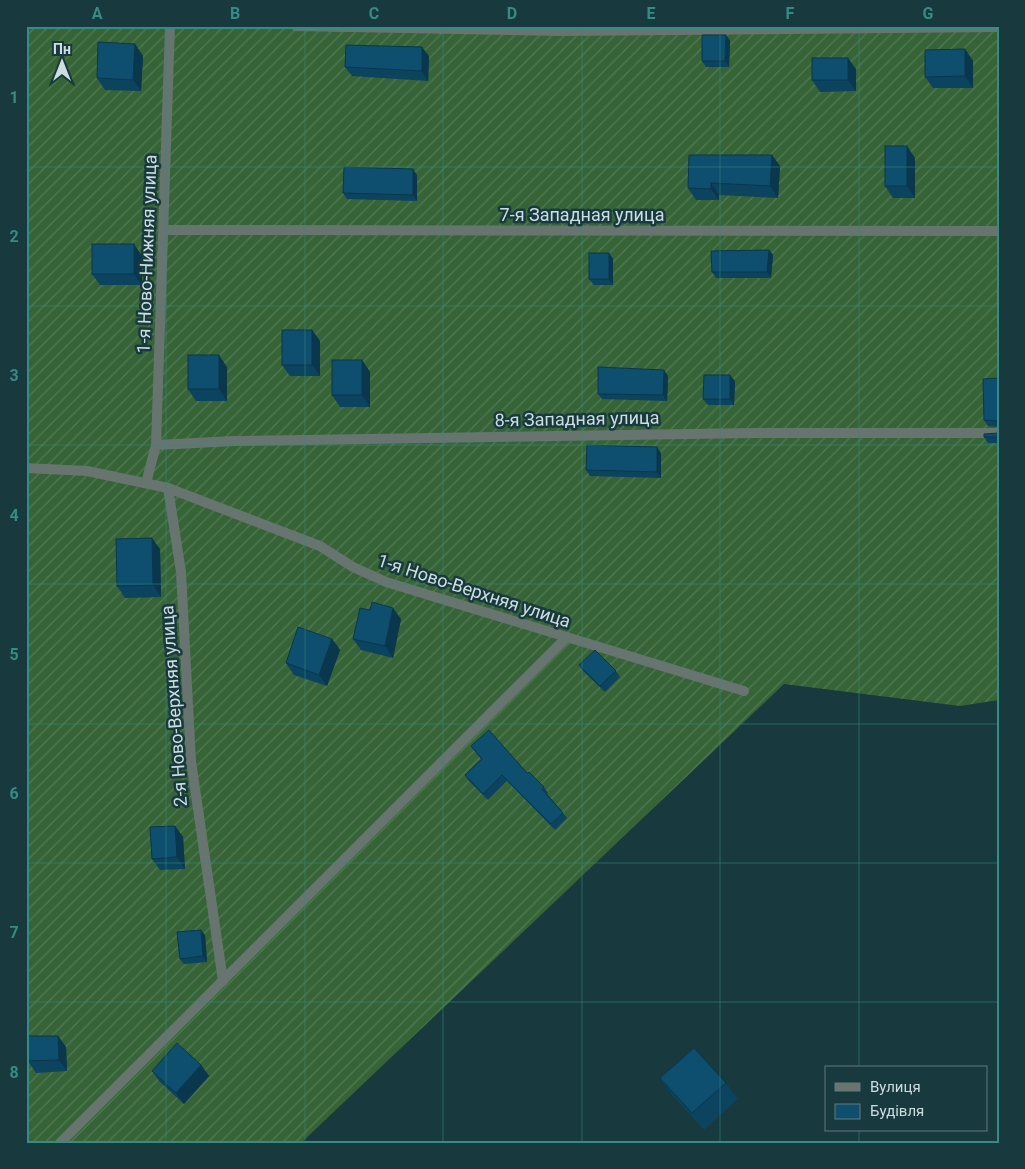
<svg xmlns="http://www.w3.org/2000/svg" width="1025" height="1169" font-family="Roboto,sans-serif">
<defs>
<pattern id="garden-furrows" width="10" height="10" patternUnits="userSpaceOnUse" patternTransform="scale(1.25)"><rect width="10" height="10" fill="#366437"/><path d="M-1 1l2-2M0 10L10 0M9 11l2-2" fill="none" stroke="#527a54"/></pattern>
</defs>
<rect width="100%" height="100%" fill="#18393d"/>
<!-- garden -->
<path fill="url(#garden-furrows)" d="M26,26H999V700L960,706L784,684L301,1143H26Z"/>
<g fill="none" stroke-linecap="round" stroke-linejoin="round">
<!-- minor -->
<g stroke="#677470" stroke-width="10">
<path d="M296,26L562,31L999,27"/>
<path d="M165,230L999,231"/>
<path d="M156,445L234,441L755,433H999"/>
<path d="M26,468L87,471L168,488L320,546L353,567L386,582L744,691"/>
<path d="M146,483L156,445L170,26"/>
<path d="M168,488L181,572L191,761L223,981"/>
<path d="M60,1143L567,637"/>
</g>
</g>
<!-- wall -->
<g fill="#0c435f">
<path d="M726,35L730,41L729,67H706L702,61Z"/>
<path d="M135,44L143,56L141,91L105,90L97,78Z"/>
<path d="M965,49L973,61V88H933L925,77Z"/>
<path d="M429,56L428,81L352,76L345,67Z"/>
<path d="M856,69V91L820,92L812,80Z"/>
<path d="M772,155L780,166L778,198L719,195V200H696L688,188Z"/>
<path d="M915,158V198H893L885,186Z"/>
<path d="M417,175V201L347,199L343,193Z"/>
<path d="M769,250L773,255L771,278H716L712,272Z"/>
<path d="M609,253L613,259V285H594L589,279Z"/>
<path d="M142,256V285H100L92,274Z"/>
<path d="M312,330L320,341V376H290L282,365Z"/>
<path d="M362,360L370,372V407H340L332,395Z"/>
<path d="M227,367V401H196L188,389Z"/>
<path d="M668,376L667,401L602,399L598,394Z"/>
<path d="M999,378V427L988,426L984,420Z"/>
<path d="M735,381L734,405H708L703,399Z"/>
<path d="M999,433V443H988L984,437Z"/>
<path d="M661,453V478L590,476L586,470Z"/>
<path d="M160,549L161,597L125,598L117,586Z"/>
<path d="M401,619L393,658L361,650L353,639Z"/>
<path d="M332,639L340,650L327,686L294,675L286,663Z"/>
<path d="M579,665L616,671L620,677L605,692L583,671Z"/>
<path d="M471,746L527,773L544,787L548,793L547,794L563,813L567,818L555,830L507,781L488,800L469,781L465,775L481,759Z"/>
<path d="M175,826L183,837L185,869L160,870L152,859Z"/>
<path d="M205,935L207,962L184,964L180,959Z"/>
<path d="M58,1036L66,1047L67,1071L36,1073L28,1061Z"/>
<path d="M201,1065L209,1076L184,1104L160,1082L152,1071Z"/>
<path d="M660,1078L726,1083L738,1099L704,1130L672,1095Z"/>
</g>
<!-- shaded-wall -->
<g fill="#0a374d">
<path d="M726,35L730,41L729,67L725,61Z"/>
<path d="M135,44L143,56L141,91L133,80Z"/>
<path d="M422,47L429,56L428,81L422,71Z"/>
<path d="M965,49L973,61V88L965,76Z"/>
<path d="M848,58L856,69V91L848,80Z"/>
<path d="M907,146L915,158V198L907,186Z"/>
<path d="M772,155L780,166L778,198L770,186Z"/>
<path d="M413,169L417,175V201L413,195Z"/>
<path d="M711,183L719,195V200L711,189Z"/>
<path d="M134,244L142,256V285L134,274Z"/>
<path d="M769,250L773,255L771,278L767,272Z"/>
<path d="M609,253L613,259V285L609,279Z"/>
<path d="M312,330L320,341V376L312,365Z"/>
<path d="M219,355L227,367V401L219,389Z"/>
<path d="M362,360L370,372V407L362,395Z"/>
<path d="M664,370L668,376L667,401L663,395Z"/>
<path d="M730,375L735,381L734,405L730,399Z"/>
<path d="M657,447L661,453V478L657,472Z"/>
<path d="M152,538L160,549L161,597L153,585Z"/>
<path d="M393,608L401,619L393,658L385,646Z"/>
<path d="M332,639L340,650L327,686L319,675Z"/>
<path d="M175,826L183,837L185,869L177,857Z"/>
<path d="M201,930L205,935L207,962L203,956Z"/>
<path d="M58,1036L66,1047L67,1071L59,1060Z"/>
<path d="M201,1065L209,1076L184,1104L176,1093Z"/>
</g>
<!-- building -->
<g fill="#0e4e6e" stroke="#0a374d">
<path d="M702,35H726L725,61H702Z"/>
<path d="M98,42L135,44L133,80L97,78Z"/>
<path d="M346,45L422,47V71L345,67Z"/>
<path d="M965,49V76L925,77V50Z"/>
<rect x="812" y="58" width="36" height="22"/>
<rect x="885" y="146" width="22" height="40"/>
<path d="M689,155H772L770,186L711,183V189L688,188Z"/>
<path d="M344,167L413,169V195L343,193Z"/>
<rect x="92" y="244" width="42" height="30"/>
<path d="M769,250L767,272H712L711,251Z"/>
<rect x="589" y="253" width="20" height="26"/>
<rect x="282" y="330" width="30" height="35"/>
<rect x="188" y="355" width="31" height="34"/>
<rect x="332" y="360" width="30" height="35"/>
<path d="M598,367L664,370L663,395L598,394Z"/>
<path d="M704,375H730V399H703Z"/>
<path d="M999,378V422L998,421L984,420L983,379Z"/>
<path d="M999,433V437H984V434Z"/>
<path d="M587,445L657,447V472L586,470Z"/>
<path d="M152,538L153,585L117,586L116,539Z"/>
<path d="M372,602L393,608L385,646L353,639L360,608L370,610Z"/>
<path d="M298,627L332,639L319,675L286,663Z"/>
<path d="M595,650L616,671L600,686L579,665Z"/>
<path d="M489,730L527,773L529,772L544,787L542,789L563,813L551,824L502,775L483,794L465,775L482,759L471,746Z"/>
<path d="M175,826L177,857L152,859L150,827Z"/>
<path d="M201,930L203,956L180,959L177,932Z"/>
<path d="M27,1036H58L59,1060L28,1061Z"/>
<path d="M177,1043L201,1065L176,1093L152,1071Z"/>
<path d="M694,1048L726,1083L692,1113L660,1078Z"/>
</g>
<!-- grid -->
<path fill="none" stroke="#358b85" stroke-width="1" stroke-opacity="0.55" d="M166,26V1143M305,26V1143M443,26V1143M582,26V1143M720,26V1143M859,26V1068M26,167H999M26,306H999M26,445H999M26,584H999M26,724H999M26,863H999M26,1002H999M859,1130V1143"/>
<g text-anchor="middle" stroke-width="5" stroke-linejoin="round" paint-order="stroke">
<!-- street labels -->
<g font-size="18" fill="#ccdee0" stroke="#18393d">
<text x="582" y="221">7-я Западная улица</text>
<text transform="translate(147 254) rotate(-88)" y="6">1-я Ново-Нижняя улица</text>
<text transform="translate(577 419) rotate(-1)" y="6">8-я Западная улица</text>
<text transform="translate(474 591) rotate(18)" y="6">1-я Ново-Верхняя улица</text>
<text transform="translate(174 706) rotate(-94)" y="6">2-я Ново-Верхняя улица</text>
</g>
</g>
<!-- border -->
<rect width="1025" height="1169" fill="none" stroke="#18393d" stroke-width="55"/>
<!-- legend -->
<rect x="825" y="1066" width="162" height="65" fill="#18393d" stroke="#607b7e"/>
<rect x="835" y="1083" width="25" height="8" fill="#677470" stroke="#607b7e"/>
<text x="870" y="1092" font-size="15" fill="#ccdee0">Вулиця</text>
<rect x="835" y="1104" width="25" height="15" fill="#0e4e6e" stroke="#607b7e"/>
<text x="870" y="1116" font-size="15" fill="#ccdee0">Будівля</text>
<!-- north arrow -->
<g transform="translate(62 62)" stroke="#18393d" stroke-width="4" paint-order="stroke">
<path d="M0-4L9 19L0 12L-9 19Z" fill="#ccdee0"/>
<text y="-8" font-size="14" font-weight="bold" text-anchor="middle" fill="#ccdee0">Пн</text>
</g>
<rect x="28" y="28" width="970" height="1114" fill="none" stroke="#358b85" stroke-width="2"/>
<g font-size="16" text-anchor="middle" font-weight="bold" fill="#358b85">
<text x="97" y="19">A</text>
<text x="235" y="19">B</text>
<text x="374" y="19">C</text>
<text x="512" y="19">D</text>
<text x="651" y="19">E</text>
<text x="790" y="19">F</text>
<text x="928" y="19">G</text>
<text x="14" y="103">1</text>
<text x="14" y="242">2</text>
<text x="14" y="381">3</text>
<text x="14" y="521">4</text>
<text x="14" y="660">5</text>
<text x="14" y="799">6</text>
<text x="14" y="938">7</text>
<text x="14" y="1078">8</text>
</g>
</svg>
